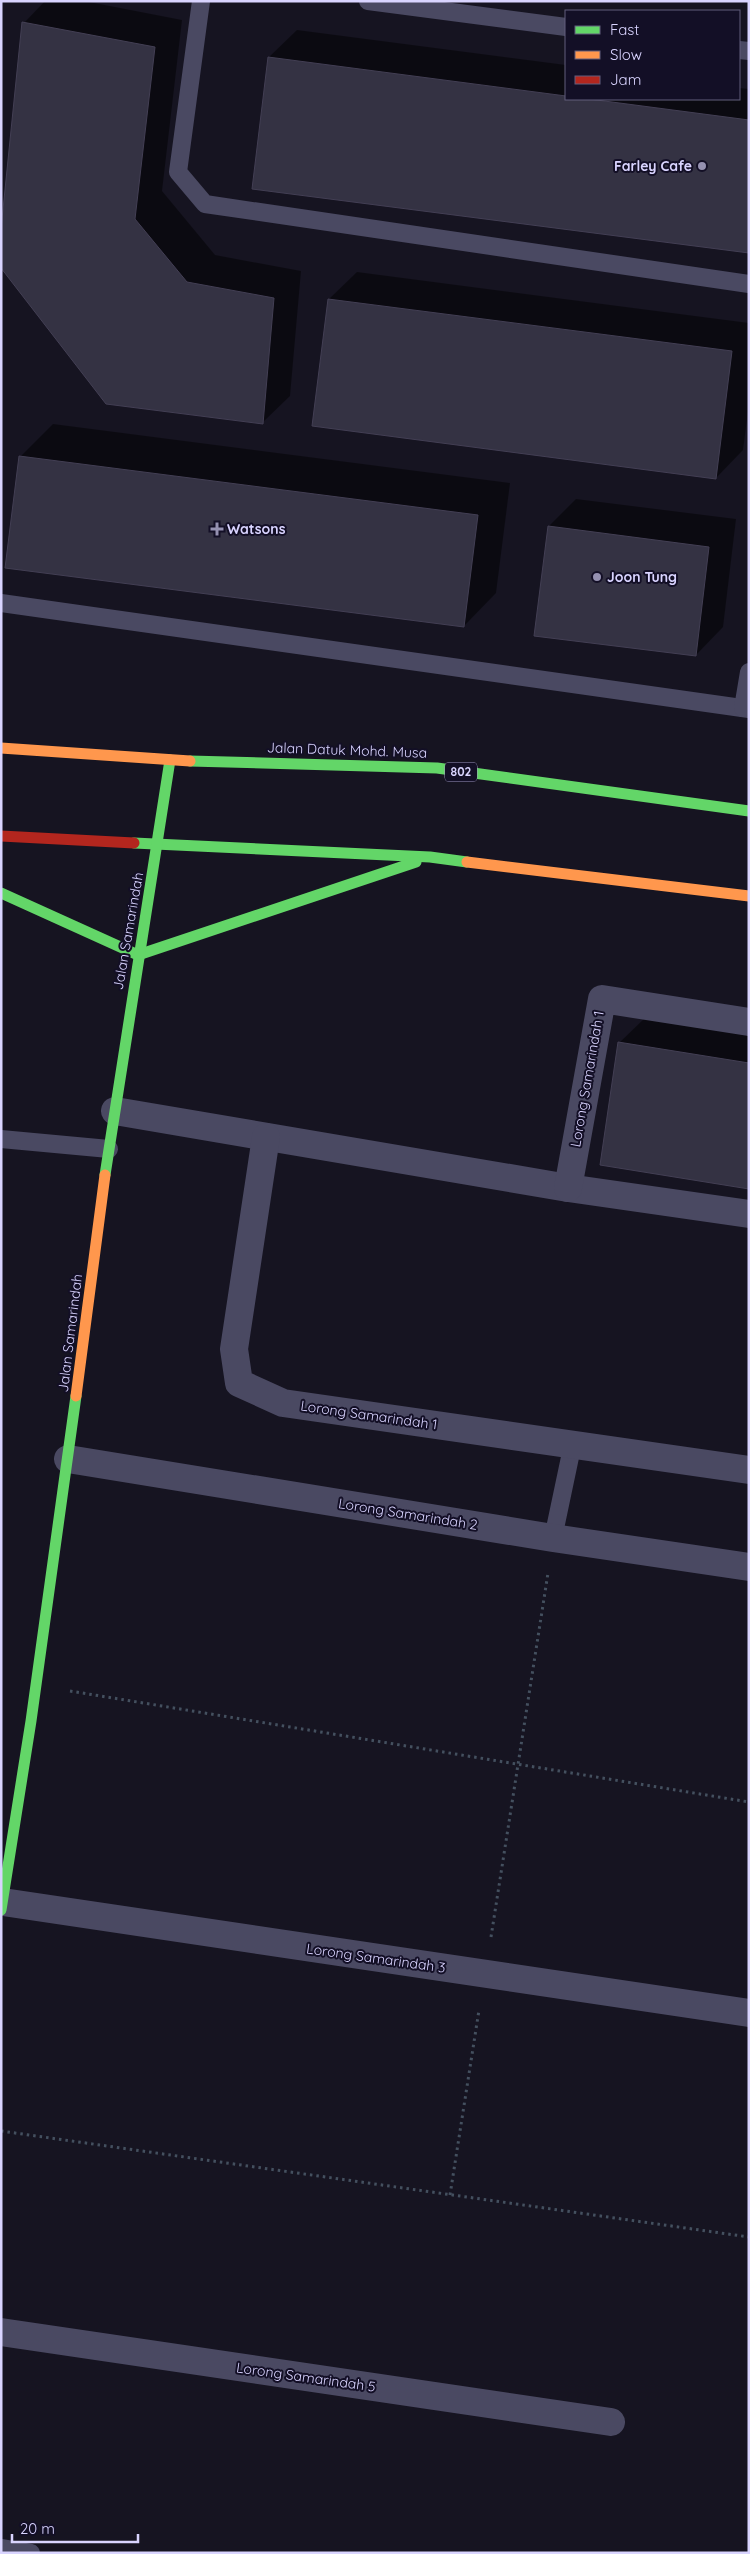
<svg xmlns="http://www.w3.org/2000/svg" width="750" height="2554" font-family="Quicksand,sans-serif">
<rect width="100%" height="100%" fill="#161421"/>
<!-- shadow -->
<g fill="#0007">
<path d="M45,1H84L182,20L162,191L215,255L301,271L290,396L262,423L107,403L24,23Z"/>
<path d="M297,30L566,65V99H739V88L749,89V252L269,57Z"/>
<path d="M357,272L749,323V404L743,450L716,478L329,299Z"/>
<path d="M53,424L510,483L496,593L464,626L20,457Z"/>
<path d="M576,499L736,519L723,627L696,655L549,526Z"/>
<path d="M647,1016L749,1032V1187L619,1043Z"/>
</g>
<!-- building -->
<g fill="#343243" stroke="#433f54">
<path d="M22,22L155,47L135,219L187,282L274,298L263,424L106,404L1,268V229Z"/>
<path d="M268,57L566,96V99H589L749,120V253L252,189Z"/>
<path d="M328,299L732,351L716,479L312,426Z"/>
<path d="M19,456L478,515L464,627L5,568Z"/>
<path d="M548,526L709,547L696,656L534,636Z"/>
<path d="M618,1042L749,1063V1189L600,1165Z"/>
</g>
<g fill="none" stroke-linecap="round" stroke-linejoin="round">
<!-- path -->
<g stroke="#44505f" stroke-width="3" stroke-dasharray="2.5 4" stroke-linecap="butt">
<path d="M70,1691L749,1802"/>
<path d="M491,1937L548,1573"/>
<path d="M1,2131L749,2237"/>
<path d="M450,2195L479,2010"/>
</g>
<!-- lane -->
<g stroke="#4a4962" stroke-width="18">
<path d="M201,1L178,172L205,204L749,284"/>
<path d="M368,1L566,27"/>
<path d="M739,50L749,51"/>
<path d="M1,603L749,709"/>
<path d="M743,708L749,672"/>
<path d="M1,1139L109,1149"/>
<path d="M553,1538L573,1443"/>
<path d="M1,2548L31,2553"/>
</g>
<!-- street -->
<g stroke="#4a4962" stroke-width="28">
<path d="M115,1111L568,1188L749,1214"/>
<path d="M266,1137L234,1349L239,1383L283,1403L749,1470"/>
<path d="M568,1188L602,999L749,1022"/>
<path d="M68,1459L553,1538L749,1567"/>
<path d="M3,1902L749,2013"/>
<path d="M1,2332L611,2422"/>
</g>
<!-- fast -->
<g stroke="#63d668" stroke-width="11">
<path d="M190,761L437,768L749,811"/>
<path d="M134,843L430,857L467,862"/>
<path d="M1,893L138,955L416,862"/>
<path d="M105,1175L170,760"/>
<path d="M1,1910L31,1721L76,1396"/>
</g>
<!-- slow -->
<g stroke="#ff974d" stroke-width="11">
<path d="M1,748L190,761"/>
<path d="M467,862L749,896"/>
<path d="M76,1396L105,1175"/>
</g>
<!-- jam -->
<path stroke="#b3261e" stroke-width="11" d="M1,836L134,843"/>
</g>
<!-- markers -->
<g fill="#9591b1" stroke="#130f26" stroke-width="2">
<circle cx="702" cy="166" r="5"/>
<path d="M214.5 521.5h5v5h5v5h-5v5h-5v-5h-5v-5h5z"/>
<circle cx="597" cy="577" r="5"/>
</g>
<g text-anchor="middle" stroke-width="4" stroke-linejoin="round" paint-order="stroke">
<!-- shield labels -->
<rect fill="#130f26" stroke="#9e99be" stroke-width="1" x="445" y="762.5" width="32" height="19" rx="4"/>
<g font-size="12" font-weight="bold" fill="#d9d4ff">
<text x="461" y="776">802</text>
</g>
<!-- poi labels -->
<g font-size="14" font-weight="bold" fill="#d9d4ff" stroke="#130f26" text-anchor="start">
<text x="692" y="171" text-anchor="end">Farley Cafe</text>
<text x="227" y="534">Watsons</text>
<text x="607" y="582">Joon Tung</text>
</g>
<!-- street labels -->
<g font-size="14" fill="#d9d4ff" stroke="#130f26">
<text transform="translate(347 750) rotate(2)" y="5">Jalan Datuk Mohd. Musa</text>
<text transform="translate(128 931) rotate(-80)" y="5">Jalan Samarindah</text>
<text transform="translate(587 1079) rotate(-80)" y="5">Lorong Samarindah 1</text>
<text transform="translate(70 1333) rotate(-83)" y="5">Jalan Samarindah</text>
<text transform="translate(369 1415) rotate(8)" y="5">Lorong Samarindah 1</text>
<text transform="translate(408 1514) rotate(9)" y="5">Lorong Samarindah 2</text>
<text transform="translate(376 1958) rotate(8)" y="5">Lorong Samarindah 3</text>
<text transform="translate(306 2377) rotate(8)" y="5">Lorong Samarindah 5</text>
</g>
</g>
<!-- border -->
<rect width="750" height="2554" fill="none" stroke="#d9d4ff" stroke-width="5"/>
<!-- legend -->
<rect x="565" y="10" width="175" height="90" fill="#130f26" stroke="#625e7d"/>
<rect x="575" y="26" width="25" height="8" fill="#63d668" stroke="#625e7d"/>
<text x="610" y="35" font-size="15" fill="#d9d4ff">Fast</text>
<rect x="575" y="51" width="25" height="8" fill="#ff974d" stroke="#625e7d"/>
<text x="610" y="60" font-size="15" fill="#d9d4ff">Slow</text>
<rect x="575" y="76" width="25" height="8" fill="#b3261e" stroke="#625e7d"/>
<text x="610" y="85" font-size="15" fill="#d9d4ff">Jam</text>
<!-- scale -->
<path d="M12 2534v8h126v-8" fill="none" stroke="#d9d4ff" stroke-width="2.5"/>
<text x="20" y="2534" font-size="15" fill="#d9d4ff" stroke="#130f26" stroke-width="4" paint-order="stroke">20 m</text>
</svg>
